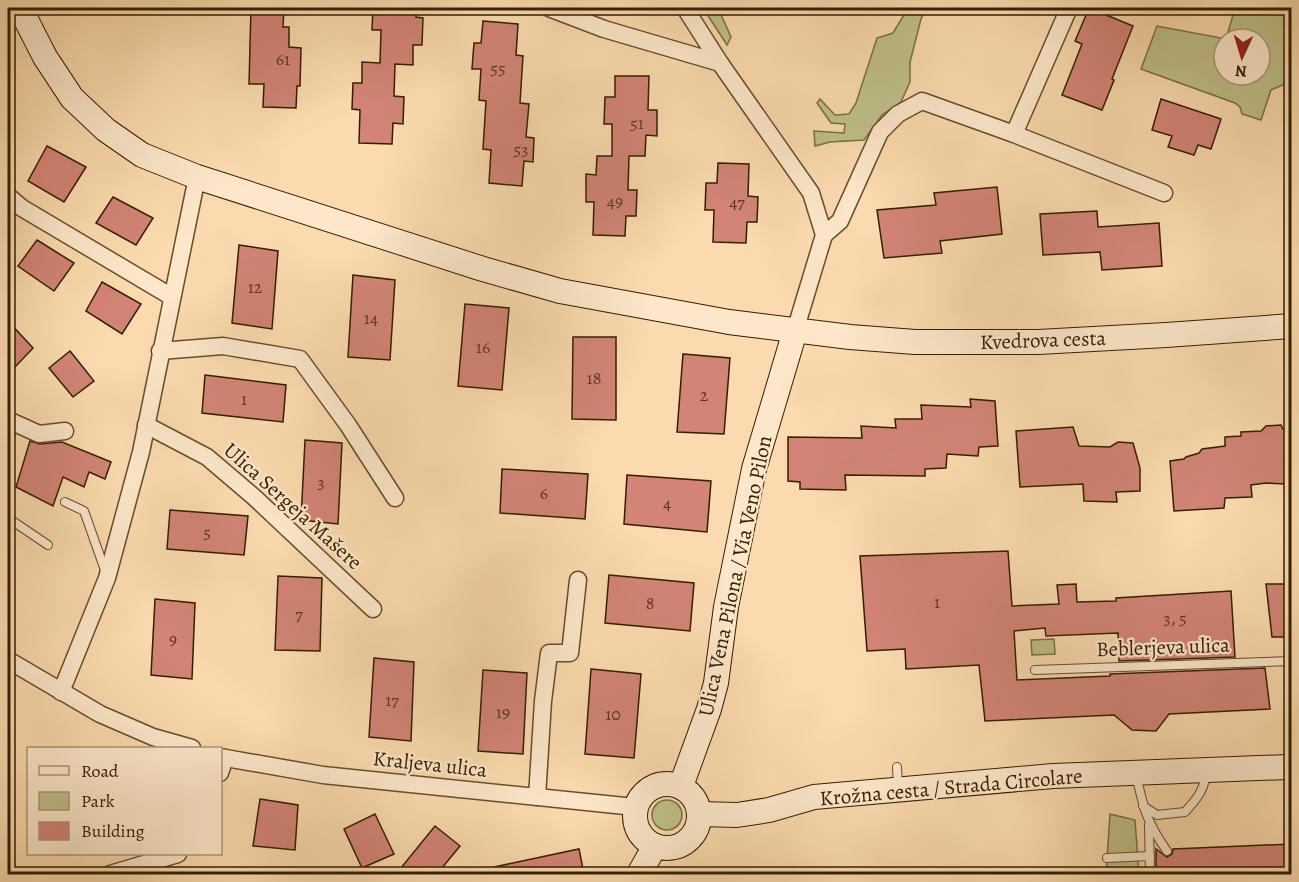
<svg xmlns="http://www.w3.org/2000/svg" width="1299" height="882" font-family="Alegreya,serif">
<rect width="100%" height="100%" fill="#fadaae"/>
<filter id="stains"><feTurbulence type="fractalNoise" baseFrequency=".00333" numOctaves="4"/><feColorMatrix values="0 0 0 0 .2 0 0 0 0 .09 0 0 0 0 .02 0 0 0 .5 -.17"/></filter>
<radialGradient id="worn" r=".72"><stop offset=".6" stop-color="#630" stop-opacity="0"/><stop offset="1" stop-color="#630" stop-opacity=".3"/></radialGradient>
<!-- green -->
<g fill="#bfbf8a" stroke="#7a6e45" stroke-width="1.5" fill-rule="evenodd">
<path d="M703,8H718L731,37L727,45Z"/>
<path d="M908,8H926L921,19L910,62V82L901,102L882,115L864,140L830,142L815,146L814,131L844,133L845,124L831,123L817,103L820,99L835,115L849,114L856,103L877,38L893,33Z"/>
<path d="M1235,8H1291V83H1287L1271,90L1261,120L1242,114L1240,107L1235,103L1141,69L1157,26L1226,39ZM1224,39H1260V75H1224Z"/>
<path d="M1054,639L1055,654L1032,655L1031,640Z"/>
<circle cx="667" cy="815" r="15"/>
<path d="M1110,814L1135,820L1139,874H1106Z"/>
</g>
<!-- building -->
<g fill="#d28476" stroke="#341e00" stroke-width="1.5">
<path d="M251,8H284L283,27H289V47L301,48L300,86H297L296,108L263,107L264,84H249Z"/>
<path d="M373,8H416V17L423,18L422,45H413V65L395,64L394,96L404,97L403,124L393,123L392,144L359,143L360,110L352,109L353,83H362V62L380,63L381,30H372Z"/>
<path d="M1089,8L1133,26L1112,79L1114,80L1102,110L1062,95L1082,44L1075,41Z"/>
<path d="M483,21L518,24L516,55L523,56L520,103L529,104L526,137L534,138L533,162L524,161L522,186L489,183L491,150L483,149L486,101L479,100L481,69H472L474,43H481Z"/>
<path d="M615,76H649L648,110H657V136L646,135L645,156H629L628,190H637L636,216H626L625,236L593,235L594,202H586V174L596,175L597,156H612V124H604L605,97H615Z"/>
<path d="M1161,99L1221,119L1211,149L1198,145L1194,155L1168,147L1172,136L1152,130Z"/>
<path d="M47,146L86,167L64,202L28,181Z"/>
<path d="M718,163L749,164L748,196L758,197L757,222H747L746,243L713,242L714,210H705L706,183H717Z"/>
<path d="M997,187L1002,234L940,241L942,253L884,258L877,210L936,205L934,193Z"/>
<path d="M113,197L153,218L136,245L96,223Z"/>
<path d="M1097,211L1098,227L1159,223L1162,266L1102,270L1100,252L1043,255L1040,214Z"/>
<path d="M37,240L74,263L54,291L18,266Z"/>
<path d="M239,245L278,251L272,329L232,323Z"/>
<path d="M353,275L395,280L390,360L348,357Z"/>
<path d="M102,282L141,304L122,334L86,311Z"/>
<path d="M465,304L509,308L502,390L458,386Z"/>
<path d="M8,321L33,348L15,367L8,360Z"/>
<path d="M573,337H616V420L572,419Z"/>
<path d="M70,351L94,381L73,397L49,368Z"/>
<path d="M683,354L730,358L724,434L677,432Z"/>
<path d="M205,375L286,385L283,422L202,413Z"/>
<path d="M970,399L995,401L998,446L979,447L978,456L947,454L946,468L925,469V476L845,475L846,490L800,489V482L788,481V437L862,438L861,426L896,428L895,419H922L921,405L971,407Z"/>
<path d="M1281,425L1283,429H1292V477H1286L1285,484L1266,483L1251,485L1252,497L1225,498L1224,508L1174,511L1170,461L1184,459L1186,457L1199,453L1202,449L1225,446V437L1241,436V432L1261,431L1266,426Z"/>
<path d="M1073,427L1079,446L1110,447L1118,442L1133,443L1140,468V491L1116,492L1117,502L1084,501L1083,484L1020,487L1016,431Z"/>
<path d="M305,440L342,443L338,524L301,520Z"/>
<path d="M30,441L40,444L62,442L111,462L105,479L89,472L84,487L63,477L53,506L16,487Z"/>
<path d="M502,469L588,474L585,519L500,513Z"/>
<path d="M627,475L711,481L707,532L624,524Z"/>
<path d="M170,510L248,516L244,555L167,549Z"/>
<path d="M1008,551L1012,606L1059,604L1057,585L1076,584L1077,602L1116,601V598L1231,591L1235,657L1119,661L1118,633L1046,636L1045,628L1014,631L1017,680L1110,676V674L1265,668L1270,709L1169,714L1156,731L1132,730L1114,715L985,721L979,665L906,669L905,649L867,651L860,556Z"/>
<path d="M609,575L694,583L690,631L605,623Z"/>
<path d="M278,576L322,578L320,651L275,650Z"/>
<path d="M1266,584H1292V637H1272Z"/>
<path d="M155,599L195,603L192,679L151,675Z"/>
<path d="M374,658L414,662L411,741L369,737Z"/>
<path d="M591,669L641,674L634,758L585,754Z"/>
<path d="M483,670L527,673L523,754L478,751Z"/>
<path d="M260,799L298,805L295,850L253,846Z"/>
<path d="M375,814L394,854L362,868L344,829Z"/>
<path d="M435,826L460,846L437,874H396Z"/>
<path d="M1292,844V874H1156V849L1167,857L1172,854L1173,849Z"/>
<path d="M579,849L584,874H495L494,867Z"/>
</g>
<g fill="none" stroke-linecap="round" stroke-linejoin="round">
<defs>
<g id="lane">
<path d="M65,502L84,511L106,573"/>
<path d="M8,518L48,545"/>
<path d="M1035,670L1292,661"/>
<path d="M897,767L898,786"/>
<path d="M1136,774C1143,807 1147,823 1167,851"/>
<path d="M1143,806L1157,815L1185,812C1195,801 1207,788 1205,771"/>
<path d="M1149,825L1150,874"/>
<path d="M1107,858L1150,856"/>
</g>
<g id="street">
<path d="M549,8L604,29L720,63"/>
<path d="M685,8L720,63L811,193L824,235L795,331"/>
<path d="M1014,134L1069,8"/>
<path d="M8,196L22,208L172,297"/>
<path d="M824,235L840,221L880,132L898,114L922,101L1014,134L1164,193"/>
<path d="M160,351L223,346L300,359L348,425L395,498"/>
<path d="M8,420L39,434L65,431"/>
<path d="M146,425L207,457L254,497L373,609"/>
<path d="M8,660L100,714L153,737L192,748"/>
<path d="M61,692L107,578L141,452L197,177"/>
<path d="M220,757L323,775L635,807"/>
<path d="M220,773L225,758"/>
<path d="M537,797L543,701L549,653H570L578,580"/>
<path d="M110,874L178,854"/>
</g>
<g id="secondary">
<path d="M20,8L45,57L72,98L106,130L142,155L197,177L483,269L560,291L729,322L850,337L915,342H1038L1166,335L1292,326"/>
<circle cx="667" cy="816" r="32"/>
<path d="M681,786L709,709L716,683L726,607L754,469L795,331"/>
<path d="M700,814L737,815L769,810L814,797L1053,776L1287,767"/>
<path d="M639,874L655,846"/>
</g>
</defs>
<!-- lane casing -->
<use href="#lane" stroke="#664d2c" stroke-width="10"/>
<!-- street casing -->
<use href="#street" stroke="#664d2c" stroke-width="19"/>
<!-- secondary casing -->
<use href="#secondary" stroke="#341e00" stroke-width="26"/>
<!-- lane -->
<use href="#lane" stroke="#fce7ca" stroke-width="8"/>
<!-- street -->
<use href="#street" stroke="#fce7ca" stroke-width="16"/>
<!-- secondary -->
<use href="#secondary" stroke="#fce7ca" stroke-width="24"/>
</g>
<g text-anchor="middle" stroke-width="4.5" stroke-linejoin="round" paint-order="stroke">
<!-- number labels -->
<g font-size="18" fill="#5c381e">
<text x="283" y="65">61</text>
<text x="498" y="74">55</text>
<text x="637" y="129">51</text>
<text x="521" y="155">53</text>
<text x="615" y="207">49</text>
<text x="737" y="208">47</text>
<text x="255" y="293">12</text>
<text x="371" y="324">14</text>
<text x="483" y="353">16</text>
<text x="594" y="384">18</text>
<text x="704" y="401">2</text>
<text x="244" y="405">1</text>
<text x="321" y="488">3</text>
<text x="544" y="499">6</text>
<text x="667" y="509">4</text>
<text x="207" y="538">5</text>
<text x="937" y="608">1</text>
<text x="650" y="609">8</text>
<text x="299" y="620">7</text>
<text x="1175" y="624">3, 5</text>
<text x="173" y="645">9</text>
<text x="392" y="706">17</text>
<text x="503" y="718">19</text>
<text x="613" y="720">10</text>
</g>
<!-- street labels -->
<g font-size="21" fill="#341e00" stroke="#fce7ca">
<text transform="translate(1043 340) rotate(-2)" y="7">Kvedrova cesta</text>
<text transform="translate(293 506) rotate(42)" y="7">Ulica Sergeja Mašere</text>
<text transform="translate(735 576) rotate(-78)" y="7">Ulica Vena Pilona / Via Veno Pilon</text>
<text transform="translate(1163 647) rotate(-2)" y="7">Beblerjeva ulica</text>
<text transform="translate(430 764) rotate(6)" y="7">Kraljeva ulica</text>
<text transform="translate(951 787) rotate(-5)" y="7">Krožna cesta / Strada Circolare</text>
</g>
</g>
<!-- margin -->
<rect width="1299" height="882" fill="none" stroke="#fadaae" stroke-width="30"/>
<rect x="9" y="9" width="1281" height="864" fill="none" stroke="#341e00" stroke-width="3"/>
<rect x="15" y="15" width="1269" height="852" fill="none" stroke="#341e00" stroke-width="1.5"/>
<!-- legend -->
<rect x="27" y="747" width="195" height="108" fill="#fce7ca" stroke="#ac9779" stroke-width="1.5"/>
<rect x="39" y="766" width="30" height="9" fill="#fce7ca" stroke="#ac9779" stroke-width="1.5"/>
<text x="81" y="777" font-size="18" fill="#341e00">Road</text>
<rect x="39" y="792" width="30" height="18" fill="#bfbf8a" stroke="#ac9779" stroke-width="1.5"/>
<text x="81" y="807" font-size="18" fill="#341e00">Park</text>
<rect x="39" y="822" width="30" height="18" fill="#d28476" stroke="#ac9779" stroke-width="1.5"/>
<text x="81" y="837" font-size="18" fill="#341e00">Building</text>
<!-- north arrow -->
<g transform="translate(1242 57) rotate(184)"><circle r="28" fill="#fce7ca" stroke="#ac9779" stroke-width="1.5"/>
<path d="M0-4.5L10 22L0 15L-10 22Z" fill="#8f2418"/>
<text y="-9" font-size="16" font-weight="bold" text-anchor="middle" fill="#341e00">N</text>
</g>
<rect width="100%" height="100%" filter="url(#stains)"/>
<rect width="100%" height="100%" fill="url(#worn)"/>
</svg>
